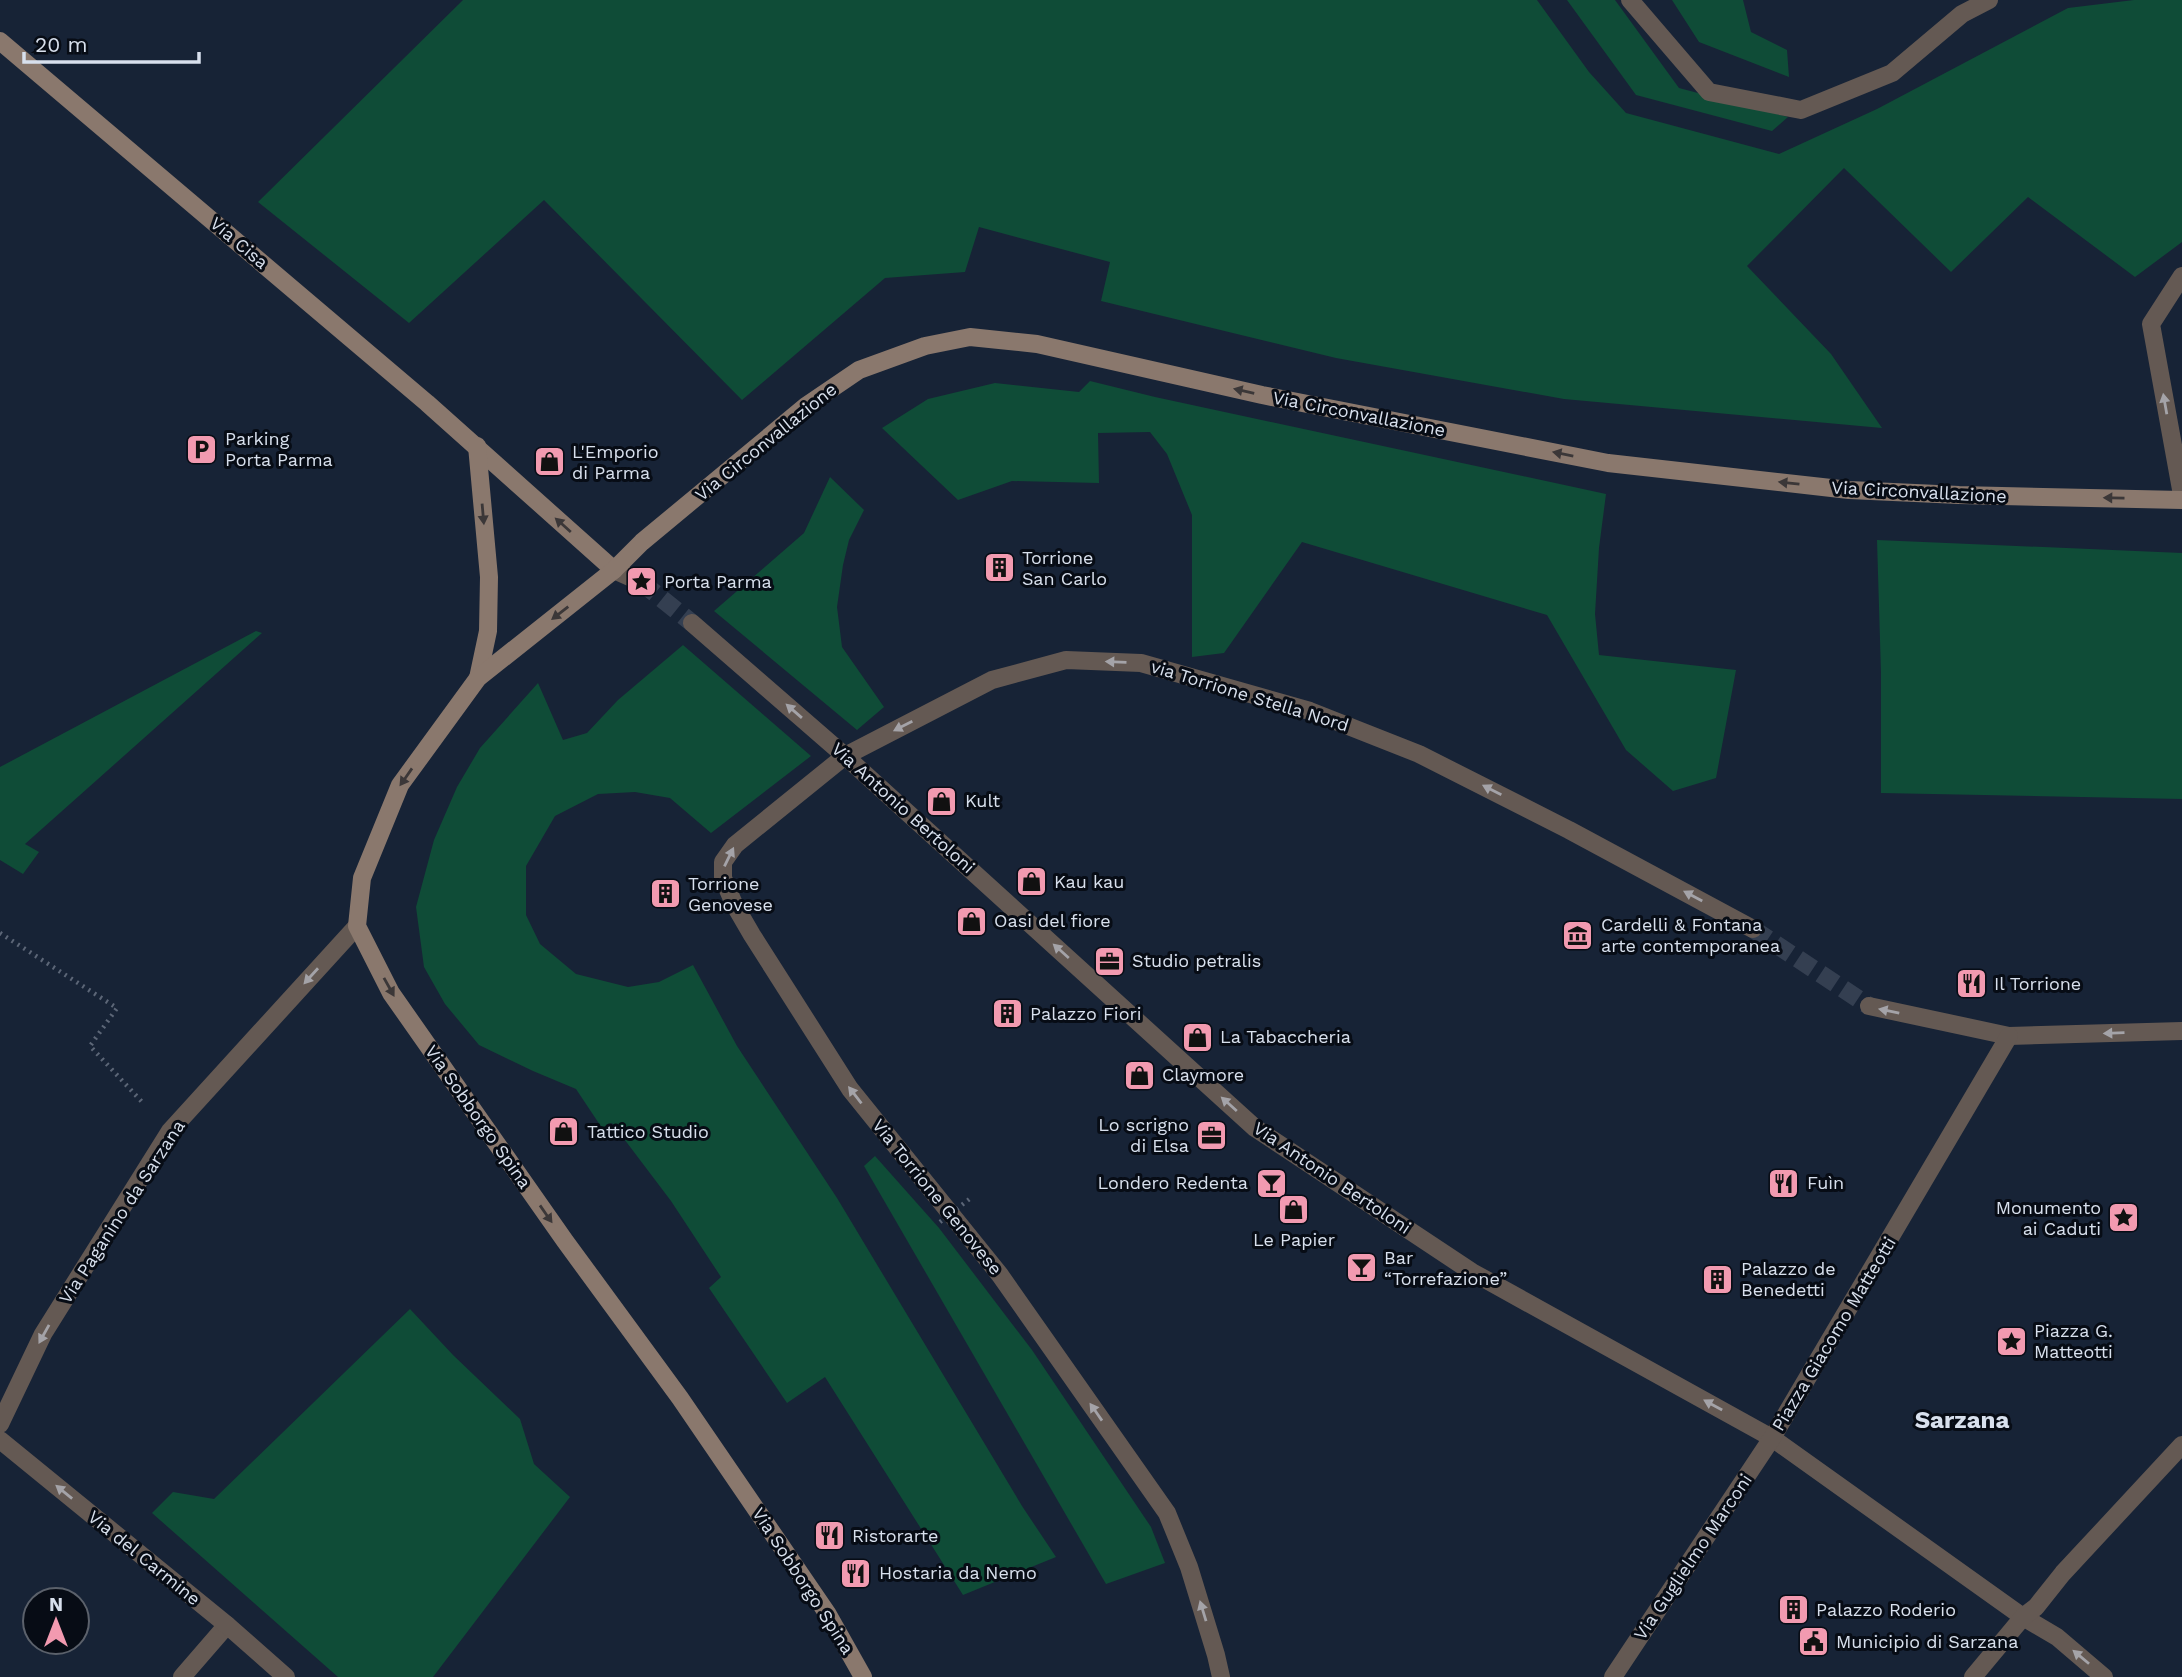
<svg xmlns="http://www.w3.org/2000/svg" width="2182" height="1677" font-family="'Work Sans',sans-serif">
<rect width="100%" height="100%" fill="#172336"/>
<!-- green -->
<g fill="#0f4c37">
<path d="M463,0H1537L1589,72L1626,113L1779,154L1877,109L2068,8L2134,0H2182V242L2135,277L2028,197L1951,272L1844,168L1747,266L1831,354L1882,428L1564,399L1336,358L1101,301L1110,262L979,227L965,272L885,278L742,400L544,200L409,323L258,202Z"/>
<path d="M1567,0H1615L1679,88L1788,117L1772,131L1636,95Z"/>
<path d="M1672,0H1743L1751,32L1787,50L1789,77L1699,42Z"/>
<path d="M1090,381L1155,397L1606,494L1599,548L1595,614L1599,655L1736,670L1716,778L1673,791L1626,750L1547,615L1302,542L1224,653L1192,657V515L1167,454L1150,432L1098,433L1099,483L1012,481L958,500L882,428L928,399L995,383L1079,392Z"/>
<path d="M830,477L864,510L849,540L843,565L837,607L842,647L884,707L857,730L714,611L804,533Z"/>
<path d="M1877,540L2182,553V799L1881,793V673Z"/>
<path d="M256,631L262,633L25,844L39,852L23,874L0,860V767Z"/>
<path d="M683,645L811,756L711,833L670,798L635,792L598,794L555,816L526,866V915L540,944L576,974L628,987L659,982L693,965L737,1046L837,1198L1022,1506L1056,1557L963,1595L825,1377L787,1403L709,1288L721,1277L671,1201L612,1123L602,1128L576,1089L533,1071L479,1045L445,1004L424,967L416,907L434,840L457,787L480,748L538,683L563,740L587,733L618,700Z"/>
<path d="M875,1156L939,1228L1032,1350L1151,1527L1165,1563L1106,1584L864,1166Z"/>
<path d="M410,1309L453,1355L520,1419L534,1464L570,1497L433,1677H338L152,1513L173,1492L214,1499Z"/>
</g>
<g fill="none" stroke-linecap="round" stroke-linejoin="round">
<!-- street-tunnel -->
<g stroke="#343f51" stroke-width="18" stroke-dasharray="18 9" stroke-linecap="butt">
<path d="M641,582L692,623"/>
<path d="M1753,929L1869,1006"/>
</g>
<!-- path -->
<path stroke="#5c6677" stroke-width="4.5" stroke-dasharray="2 5" stroke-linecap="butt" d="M0,933L117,1008L90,1046L143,1103"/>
<!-- lane -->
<g stroke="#645953" stroke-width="18">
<path d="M1630,0L1709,92L1801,110L1892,73L1962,14L1989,0"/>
<path d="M182,1677L227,1625"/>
</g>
<!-- street -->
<g stroke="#645953" stroke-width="18">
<path d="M2182,276L2151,324L2182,495"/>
<path d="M614,570L641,582"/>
<path d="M692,623L845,756L1255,1128L1472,1272L1772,1438L2023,1617L2057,1637L2104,1677"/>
<path d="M1869,1006L2009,1036L2182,1031"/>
<path d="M0,1424L43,1334L170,1131L357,926"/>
<path d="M0,1440L227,1625L286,1677"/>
<path d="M1221,1677L1216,1655L1189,1567L1167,1513L1000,1275L850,1089L752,935L734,904L723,878V862L735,845L845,756L992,680L1066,660L1141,663L1310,711L1419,754L1569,830L1753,929"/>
<path d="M1613,1677L1772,1438L2009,1036"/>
<path d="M1973,1677L2023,1617L2036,1607L2063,1573L2182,1445"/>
</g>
<!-- secondary -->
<g stroke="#8a786d" stroke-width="18">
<path d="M0,41L427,403L614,570"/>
<path d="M477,446L489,577L488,631L478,678"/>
<path d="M863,1677L827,1613L680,1398L565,1241L391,993L357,926L362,878L400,785L478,678L614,570L642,542L806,406L859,370L925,346L970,337L1037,344L1262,395L1608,463L1849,490L1959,495L2182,500"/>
</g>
<!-- path-bridge -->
<path stroke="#5c6677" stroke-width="4.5" stroke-dasharray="2 5" stroke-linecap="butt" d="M940,1222L972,1197"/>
</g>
<!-- one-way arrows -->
<defs><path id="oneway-solid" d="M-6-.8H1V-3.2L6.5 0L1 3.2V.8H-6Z" transform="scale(1.75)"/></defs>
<g fill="#3b3738">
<use href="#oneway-solid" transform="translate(1244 391) rotate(-167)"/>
<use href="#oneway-solid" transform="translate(1563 454) rotate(-169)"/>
<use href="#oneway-solid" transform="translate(1789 483) rotate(-174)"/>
<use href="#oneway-solid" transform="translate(2114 498) rotate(-179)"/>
<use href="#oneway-solid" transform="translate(483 514) rotate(85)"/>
<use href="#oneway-solid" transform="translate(563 525) rotate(-138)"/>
<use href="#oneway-solid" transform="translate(560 613) rotate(142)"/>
<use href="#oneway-solid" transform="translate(406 777) rotate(125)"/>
<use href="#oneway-solid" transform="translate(389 987) rotate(61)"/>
<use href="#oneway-solid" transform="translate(546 1214) rotate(55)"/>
</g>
<g fill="#a4a3a8">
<use href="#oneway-solid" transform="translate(2165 404) rotate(-100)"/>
<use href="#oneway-solid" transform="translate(1116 662) rotate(-178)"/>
<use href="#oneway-solid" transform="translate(794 711) rotate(-139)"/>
<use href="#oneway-solid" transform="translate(903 726) rotate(153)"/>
<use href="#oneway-solid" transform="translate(1492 790) rotate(-153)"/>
<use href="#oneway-solid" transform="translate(729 857) rotate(-64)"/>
<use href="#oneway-solid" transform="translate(1693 896) rotate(-152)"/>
<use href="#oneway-solid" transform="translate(1061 951) rotate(-138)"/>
<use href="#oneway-solid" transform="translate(311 976) rotate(132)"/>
<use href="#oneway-solid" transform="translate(1889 1011) rotate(-168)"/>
<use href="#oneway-solid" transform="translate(2114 1033) rotate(178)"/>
<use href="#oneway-solid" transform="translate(855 1095) rotate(-128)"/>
<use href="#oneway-solid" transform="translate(1229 1104) rotate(-138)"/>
<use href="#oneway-solid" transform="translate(44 1334) rotate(119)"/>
<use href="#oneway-solid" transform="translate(1713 1405) rotate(-151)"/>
<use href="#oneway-solid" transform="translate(1096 1412) rotate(-125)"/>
<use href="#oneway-solid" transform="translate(64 1492) rotate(-141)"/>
<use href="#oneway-solid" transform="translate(1203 1611) rotate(-107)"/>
<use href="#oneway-solid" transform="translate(2081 1657) rotate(-140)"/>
</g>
<!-- icons -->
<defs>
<symbol id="parking-square" viewBox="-11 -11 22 22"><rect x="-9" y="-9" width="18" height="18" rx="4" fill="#f29ab0" stroke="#070c15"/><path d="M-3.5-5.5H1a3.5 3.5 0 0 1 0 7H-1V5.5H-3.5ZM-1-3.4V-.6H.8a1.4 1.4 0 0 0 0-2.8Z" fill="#111"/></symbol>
<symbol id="shop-square" viewBox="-11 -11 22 22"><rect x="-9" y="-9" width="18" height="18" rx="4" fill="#f29ab0" stroke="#070c15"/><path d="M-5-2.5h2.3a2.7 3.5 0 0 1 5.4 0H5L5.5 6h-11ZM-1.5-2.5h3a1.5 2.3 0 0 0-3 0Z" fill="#111"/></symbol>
<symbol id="building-square" viewBox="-11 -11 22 22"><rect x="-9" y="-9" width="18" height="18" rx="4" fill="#f29ab0" stroke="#070c15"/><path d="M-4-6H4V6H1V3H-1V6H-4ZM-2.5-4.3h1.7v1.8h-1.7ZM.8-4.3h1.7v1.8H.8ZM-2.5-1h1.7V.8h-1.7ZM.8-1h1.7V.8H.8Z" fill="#111"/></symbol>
<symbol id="sight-square" viewBox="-11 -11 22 22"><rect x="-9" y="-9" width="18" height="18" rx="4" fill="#f29ab0" stroke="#070c15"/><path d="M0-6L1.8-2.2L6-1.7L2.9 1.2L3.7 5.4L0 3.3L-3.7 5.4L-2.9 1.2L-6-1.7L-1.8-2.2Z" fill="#111"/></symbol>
<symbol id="museum-square" viewBox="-11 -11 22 22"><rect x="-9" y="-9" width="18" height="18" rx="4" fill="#f29ab0" stroke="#070c15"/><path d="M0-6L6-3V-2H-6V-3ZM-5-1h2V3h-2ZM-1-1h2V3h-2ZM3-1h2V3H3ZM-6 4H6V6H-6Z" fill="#111"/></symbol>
<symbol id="office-square" viewBox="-11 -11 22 22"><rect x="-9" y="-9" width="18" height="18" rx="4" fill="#f29ab0" stroke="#070c15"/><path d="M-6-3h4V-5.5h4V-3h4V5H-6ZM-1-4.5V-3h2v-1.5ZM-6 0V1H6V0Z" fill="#111"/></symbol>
<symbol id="restaurant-square" viewBox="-11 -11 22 22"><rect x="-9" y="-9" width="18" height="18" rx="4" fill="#f29ab0" stroke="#070c15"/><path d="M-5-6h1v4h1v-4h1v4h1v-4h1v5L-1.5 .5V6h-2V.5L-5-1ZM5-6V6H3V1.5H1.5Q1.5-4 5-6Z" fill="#111"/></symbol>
<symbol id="bar-square" viewBox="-11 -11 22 22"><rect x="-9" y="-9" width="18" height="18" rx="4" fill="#f29ab0" stroke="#070c15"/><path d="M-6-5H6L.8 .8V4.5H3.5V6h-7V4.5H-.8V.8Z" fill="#111"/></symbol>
<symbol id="civic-square" viewBox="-11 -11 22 22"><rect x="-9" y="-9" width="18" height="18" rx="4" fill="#f29ab0" stroke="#070c15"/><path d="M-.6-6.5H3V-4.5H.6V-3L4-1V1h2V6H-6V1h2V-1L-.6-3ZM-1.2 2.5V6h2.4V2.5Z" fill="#111"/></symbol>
</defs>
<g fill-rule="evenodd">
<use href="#parking-square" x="184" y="432" width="35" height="35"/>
<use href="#shop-square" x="532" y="444" width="35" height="35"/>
<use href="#building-square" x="982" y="550" width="35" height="35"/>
<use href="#sight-square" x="624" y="564" width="35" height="35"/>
<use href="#shop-square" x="924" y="784" width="35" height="35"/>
<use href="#shop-square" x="1014" y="864" width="35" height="35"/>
<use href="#building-square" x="648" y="876" width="35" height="35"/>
<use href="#shop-square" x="954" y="904" width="35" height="35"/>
<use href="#museum-square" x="1560" y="918" width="35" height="35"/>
<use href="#office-square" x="1092" y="944" width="35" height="35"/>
<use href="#restaurant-square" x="1954" y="966" width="35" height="35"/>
<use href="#building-square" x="990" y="996" width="35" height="35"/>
<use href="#shop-square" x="1180" y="1020" width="35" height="35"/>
<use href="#shop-square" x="1122" y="1058" width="35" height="35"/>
<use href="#shop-square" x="546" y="1114" width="35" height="35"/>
<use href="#office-square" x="1194" y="1118" width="35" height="35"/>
<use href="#bar-square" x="1254" y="1166" width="35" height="35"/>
<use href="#restaurant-square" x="1766" y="1166" width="35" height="35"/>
<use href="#shop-square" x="1276" y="1192" width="35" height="35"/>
<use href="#sight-square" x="2106" y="1200" width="35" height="35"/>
<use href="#bar-square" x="1344" y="1250" width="35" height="35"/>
<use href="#building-square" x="1700" y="1262" width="35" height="35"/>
<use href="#sight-square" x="1994" y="1324" width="35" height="35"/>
<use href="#restaurant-square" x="812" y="1518" width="35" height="35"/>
<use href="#restaurant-square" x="838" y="1556" width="35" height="35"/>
<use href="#building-square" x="1776" y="1592" width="35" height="35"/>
<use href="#civic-square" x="1796" y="1624" width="35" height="35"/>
</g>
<g text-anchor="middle" stroke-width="6" stroke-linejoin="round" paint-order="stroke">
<!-- street labels -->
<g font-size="18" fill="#d8e0ed" stroke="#070c15">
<text transform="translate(239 243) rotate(40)" y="6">Via Cisa</text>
<text transform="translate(1359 414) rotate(11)" y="6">Via Circonvallazione</text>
<text transform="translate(766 442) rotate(-39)" y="6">Via Circonvallazione</text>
<text transform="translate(1919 492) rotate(3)" y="6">Via Circonvallazione</text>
<text transform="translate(1250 696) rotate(17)" y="6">via Torrione Stella Nord</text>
<text transform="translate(903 808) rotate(42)" y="6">Via Antonio Bertoloni</text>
<text transform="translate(478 1117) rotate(55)" y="6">Via Sobborgo Spina</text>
<text transform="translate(1332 1178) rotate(34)" y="6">Via Antonio Bertoloni</text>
<text transform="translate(937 1197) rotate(51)" y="6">Via Torrione Genovese</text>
<text transform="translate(122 1212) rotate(-57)" y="6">Via Paganino da Sarzana</text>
<text transform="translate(1834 1334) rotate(-59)" y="6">Piazza Giacomo Matteotti</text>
<text transform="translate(1693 1557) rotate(-56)" y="6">Via Guglielmo Marconi</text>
<text transform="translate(144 1558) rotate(39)" y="6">Via del Carmine</text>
<text transform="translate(803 1581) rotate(57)" y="6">Via Sobborgo Spina</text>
</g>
<!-- poi labels -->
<g font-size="18" fill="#d8e0ed" stroke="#070c15" text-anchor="start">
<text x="225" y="445">Parking<tspan x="225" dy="21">Porta Parma</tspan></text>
<text x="572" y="458">L'Emporio<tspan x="572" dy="21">di Parma</tspan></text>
<text x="1022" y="564">Torrione<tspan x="1022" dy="21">San Carlo</tspan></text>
<text x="664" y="588">Porta Parma</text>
<text x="965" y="807">Kult</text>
<text x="1054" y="888">Kau kau</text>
<text x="688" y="890">Torrione<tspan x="688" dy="21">Genovese</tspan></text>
<text x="994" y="927">Oasi del fiore</text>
<text x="1601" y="931">Cardelli &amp; Fontana<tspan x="1601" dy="21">arte contemporanea</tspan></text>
<text x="1132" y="967">Studio petralis</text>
<text x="1994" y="990">Il Torrione</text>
<text x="1030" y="1020">Palazzo Fiori</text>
<text x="1220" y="1043">La Tabaccheria</text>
<text x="1162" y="1081">Claymore</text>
<text x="1189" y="1131" text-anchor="end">Lo scrigno<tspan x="1189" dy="21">di Elsa</tspan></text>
<text x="587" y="1138">Tattico Studio</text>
<text x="1248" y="1189" text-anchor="end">Londero Redenta</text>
<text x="1807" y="1189">Fuìn</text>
<text x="2101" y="1214" text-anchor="end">Monumento<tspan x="2101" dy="21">ai Caduti</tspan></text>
<text x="1294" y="1246" text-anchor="middle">Le Papier</text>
<text x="1384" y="1264">Bar<tspan x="1384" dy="21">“Torrefazione”</tspan></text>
<text x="1741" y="1275">Palazzo de<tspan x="1741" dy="21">Benedetti</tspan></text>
<text x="2034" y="1337">Piazza G.<tspan x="2034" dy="21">Matteotti</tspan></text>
<text x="852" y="1542">Ristorarte</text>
<text x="879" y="1579">Hostaria da Nemo</text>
<text x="1816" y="1616">Palazzo Roderio</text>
<text x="1836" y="1648">Municipio di Sarzana</text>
</g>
<!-- district labels -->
<g font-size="24" font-weight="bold" fill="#d8e0ed" stroke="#070c15">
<text x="1962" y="1428">Sarzana</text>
</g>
</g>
<!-- north arrow -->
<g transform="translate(56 1621)"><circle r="33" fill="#070c15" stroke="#5b616b" stroke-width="2"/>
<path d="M0-5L12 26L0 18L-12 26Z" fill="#f29ab0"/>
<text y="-10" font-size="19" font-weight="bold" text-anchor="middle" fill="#d8e0ed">N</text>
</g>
<!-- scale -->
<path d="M24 52v10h175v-10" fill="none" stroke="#d8e0ed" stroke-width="3.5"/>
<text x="35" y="52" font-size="21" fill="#d8e0ed" stroke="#070c15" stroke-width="5" paint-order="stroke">20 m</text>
</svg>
